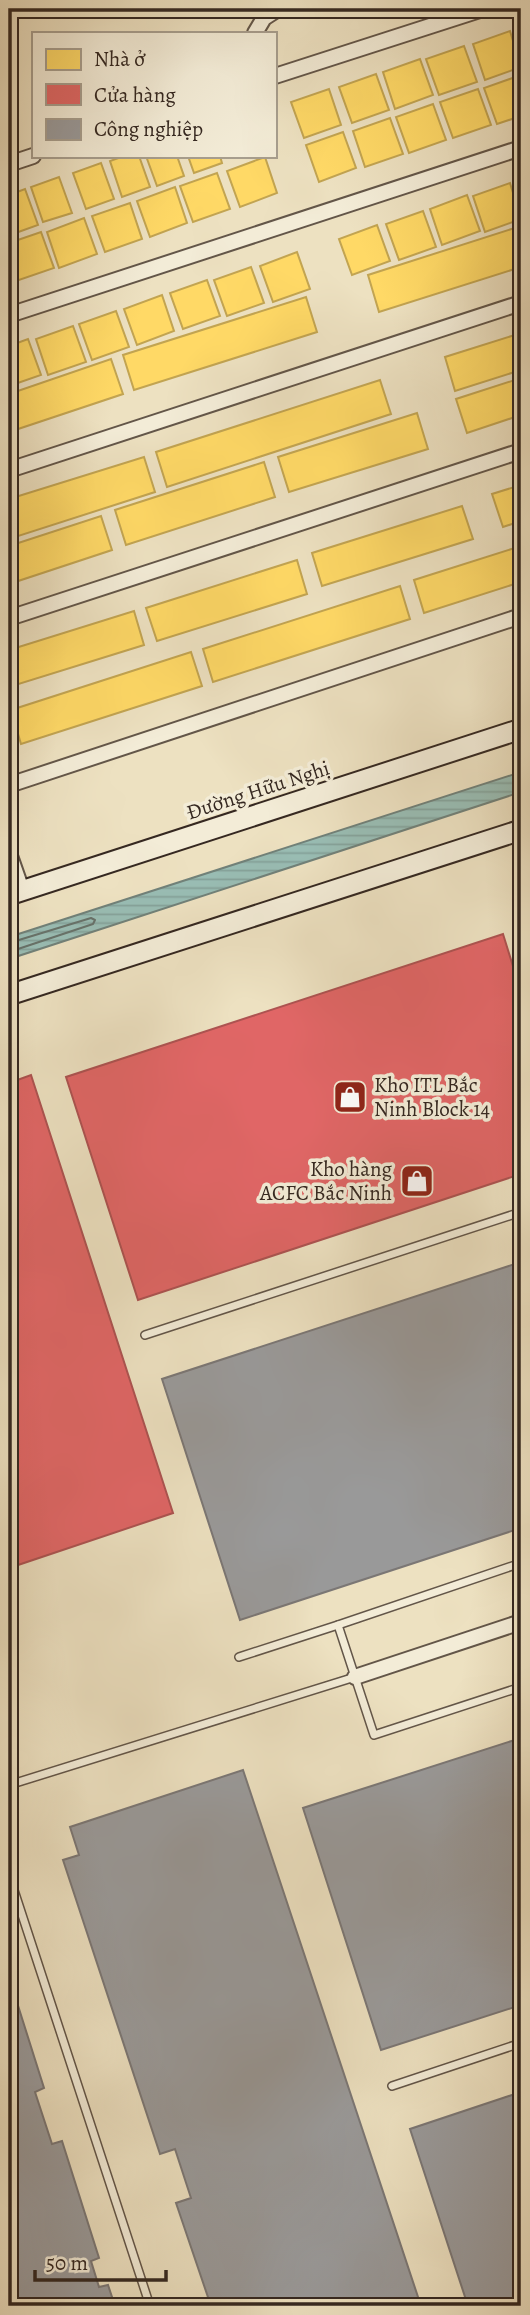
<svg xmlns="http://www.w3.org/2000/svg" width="530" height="2315" font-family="Alegreya,serif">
<defs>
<pattern id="water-rules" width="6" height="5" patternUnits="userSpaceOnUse" patternTransform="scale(1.75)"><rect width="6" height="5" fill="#99bdb4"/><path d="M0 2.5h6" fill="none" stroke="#84a29a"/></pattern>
</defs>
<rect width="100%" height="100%" fill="#ede1c1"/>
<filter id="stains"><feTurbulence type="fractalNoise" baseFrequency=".00286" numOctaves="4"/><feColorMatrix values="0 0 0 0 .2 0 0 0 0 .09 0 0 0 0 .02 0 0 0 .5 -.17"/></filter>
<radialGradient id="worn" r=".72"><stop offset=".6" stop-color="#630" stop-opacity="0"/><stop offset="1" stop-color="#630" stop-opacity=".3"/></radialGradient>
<!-- water -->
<path fill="url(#water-rules)" stroke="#718179" stroke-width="2" d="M521,772V792L9,959V937Z"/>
<!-- homes -->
<g fill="#ffd966" stroke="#c2a451" stroke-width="2">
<path d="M510,31L521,67L485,80L473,44Z"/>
<path d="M464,46L477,82L439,95L426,59Z"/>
<path d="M420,59L433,95L395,109L383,72Z"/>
<path d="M376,74L389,110L352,123L339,87Z"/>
<path d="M521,75V116L497,124L484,88Z"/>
<path d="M329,89L341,125L304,138L291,102Z"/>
<path d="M478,89L491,125L453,138L440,102Z"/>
<path d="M433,104L446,140L409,153L396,117Z"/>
<path d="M390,118L403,154L365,167L353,131Z"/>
<path d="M343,132L356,168L319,182L306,145Z"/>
<path d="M124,156H139L150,187L122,197L110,161Z"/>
<path d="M146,156H177L184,176L157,186Z"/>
<path d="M188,156H220L222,163L194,173Z"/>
<path d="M265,157L277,193L240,207L227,171Z"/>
<path d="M101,163L114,199L86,209L73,173Z"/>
<path d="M217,173L230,209L193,222L180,186Z"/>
<path d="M59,177L72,213L43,222L31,187Z"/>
<path d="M510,183L521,219L485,232L473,196Z"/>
<path d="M175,187L187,223L150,237L137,201Z"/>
<path d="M25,189L38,225L10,235L9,195Z"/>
<path d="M467,195L480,231L442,245L430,209Z"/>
<path d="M130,203L142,239L105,252L92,216Z"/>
<path d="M423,211L436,247L399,260L386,224Z"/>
<path d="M84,218L97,254L59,268L47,232Z"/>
<path d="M377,225L390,261L352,275L339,239Z"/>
<path d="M521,226V267L379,312L368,275Z"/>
<path d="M41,232L54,268L16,281L9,260V243Z"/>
<path d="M297,252L310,289L273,302L260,266Z"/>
<path d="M251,267L264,303L227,316L214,280Z"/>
<path d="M207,280L220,316L183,329L170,293Z"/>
<path d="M162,295L174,331L137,345L124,309Z"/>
<path d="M306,297L317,332L134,390L123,355Z"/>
<path d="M116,311L129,347L92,360L79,324Z"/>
<path d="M73,326L86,362L48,375L36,339Z"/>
<path d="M521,333V370L455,391L445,357Z"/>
<path d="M28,339L41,375L9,386V346Z"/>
<path d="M111,359L123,394L9,432V394Z"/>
<path d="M521,378V415L467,433L456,399Z"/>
<path d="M380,380L391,414L167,487L156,452Z"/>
<path d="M417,413L428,449L289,492L278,457Z"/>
<path d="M144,457L155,492L9,539V499Z"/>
<path d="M264,462L275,497L126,545L115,510Z"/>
<path d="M521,485V521L503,527L492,494Z"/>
<path d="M462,506L473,539L322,586L312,553Z"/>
<path d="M101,516L112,550L9,584V546Z"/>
<path d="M521,546V582L424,613L414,580Z"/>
<path d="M297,560L307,594L157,641L146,608Z"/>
<path d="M400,586L410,619L213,682L203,649Z"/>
<path d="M134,611L144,645L9,687V650Z"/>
<path d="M191,652L202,686L21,744L11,710Z"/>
</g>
<!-- shops -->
<g fill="#e06666" stroke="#ad5351" stroke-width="2">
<path d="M503,934L521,992V1174L138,1300L66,1077Z"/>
<path d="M31,1075L173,1513L9,1568V1083Z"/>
</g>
<!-- industry -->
<g fill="#999" stroke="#7b7775" stroke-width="2">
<path d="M521,1262V1528L240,1620L162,1379Z"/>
<path d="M521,1738V2005L381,2050L303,1808Z"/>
<path d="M243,1770L421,2306H211L176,2203L191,2198L175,2149L160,2154L63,1860L79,1855L70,1827Z"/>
<path d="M9,1977L44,2088L35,2092L52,2144L62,2141L99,2258L91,2261L99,2287L108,2285L115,2306H9Z"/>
<path d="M521,2092V2306H468L410,2129Z"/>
</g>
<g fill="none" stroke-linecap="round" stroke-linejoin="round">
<!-- shore -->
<path stroke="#67726a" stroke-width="2" d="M9,943L91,918L95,920L93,924L9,952"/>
<defs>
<g id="service">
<path d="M145,1335L521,1212"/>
<path d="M521,1563L338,1625L374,1735L521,1687"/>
<path d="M239,1657L338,1625"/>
<path d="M9,1767L14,1783"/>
<path d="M9,1785L355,1677"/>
<path d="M9,1875L150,2306"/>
<path d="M392,2086L521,2043"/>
</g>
<g id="minor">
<path d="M255,33L264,18L278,9"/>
<path d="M275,76L483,9"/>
<path d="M9,164L33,156"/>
<path d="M9,315L521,148"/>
<path d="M9,470L521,303"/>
<path d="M9,618L521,451"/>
<path d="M9,785L521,616"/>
<path d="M9,853L22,890"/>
<path d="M355,1677L521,1622"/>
</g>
<g id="secondary">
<path d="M9,895L521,729"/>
<path d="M9,995L521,830"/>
</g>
</defs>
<!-- service casing -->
<use href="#service" stroke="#635649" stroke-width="10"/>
<!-- minor casing -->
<use href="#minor" stroke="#635649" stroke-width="18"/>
<!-- secondary casing -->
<use href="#secondary" stroke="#352821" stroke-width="23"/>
<!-- service -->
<use href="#service" stroke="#f3ecd7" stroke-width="7"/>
<!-- minor -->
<use href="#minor" stroke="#f3ecd7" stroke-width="14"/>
<!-- secondary -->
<use href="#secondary" stroke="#f3ecd7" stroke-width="19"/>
</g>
<!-- icons -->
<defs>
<symbol id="shop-square" viewBox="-11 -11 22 22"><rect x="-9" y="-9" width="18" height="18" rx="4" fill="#8f2418" stroke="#f3ecd7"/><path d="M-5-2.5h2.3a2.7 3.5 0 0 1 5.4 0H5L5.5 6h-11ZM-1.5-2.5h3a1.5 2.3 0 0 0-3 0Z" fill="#fff"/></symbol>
</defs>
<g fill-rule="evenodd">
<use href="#shop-square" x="331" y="1078" width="38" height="38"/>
<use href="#shop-square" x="398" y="1162" width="38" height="38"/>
</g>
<g text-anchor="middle" stroke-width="7" stroke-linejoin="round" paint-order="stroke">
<!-- street labels -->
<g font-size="21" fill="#352821" stroke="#f3ecd7">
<text transform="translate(258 790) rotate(-18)" y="7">Đường Hữu Nghị</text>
</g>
<!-- poi labels -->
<g font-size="21" fill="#352821" stroke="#f3ecd7" text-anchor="start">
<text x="374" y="1092">Kho ITL Bắc<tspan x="374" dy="24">Ninh Block 14</tspan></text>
<text x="392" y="1176" text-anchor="end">Kho hàng<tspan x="392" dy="24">ACFC Bắc Ninh</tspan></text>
</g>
</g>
<!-- margin -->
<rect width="530" height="2315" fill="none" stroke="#ede1c1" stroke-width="35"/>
<rect x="10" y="10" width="509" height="2294" fill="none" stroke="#352821" stroke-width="3.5"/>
<rect x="18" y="18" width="495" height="2280" fill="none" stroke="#352821" stroke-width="2"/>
<!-- legend -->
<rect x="32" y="32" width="245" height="126" fill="#f3ecd7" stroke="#a79e8e" stroke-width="2"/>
<rect x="46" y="49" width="35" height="21" fill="#ffd966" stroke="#a79e8e" stroke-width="2"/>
<text x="94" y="66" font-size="21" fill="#352821">Nhà ở</text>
<rect x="46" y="84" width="35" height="21" fill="#e06666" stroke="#a79e8e" stroke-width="2"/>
<text x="94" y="102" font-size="21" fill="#352821">Cửa hàng</text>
<rect x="46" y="119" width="35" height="21" fill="#999999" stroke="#a79e8e" stroke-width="2"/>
<text x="94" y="136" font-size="21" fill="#352821">Công nghiệp</text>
<!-- scale -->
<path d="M35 2270v10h131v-10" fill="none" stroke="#352821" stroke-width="3.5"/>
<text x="46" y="2270" font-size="21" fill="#352821" stroke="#f3ecd7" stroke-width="5" paint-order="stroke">50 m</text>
<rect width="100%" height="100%" filter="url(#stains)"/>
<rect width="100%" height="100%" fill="url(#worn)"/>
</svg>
